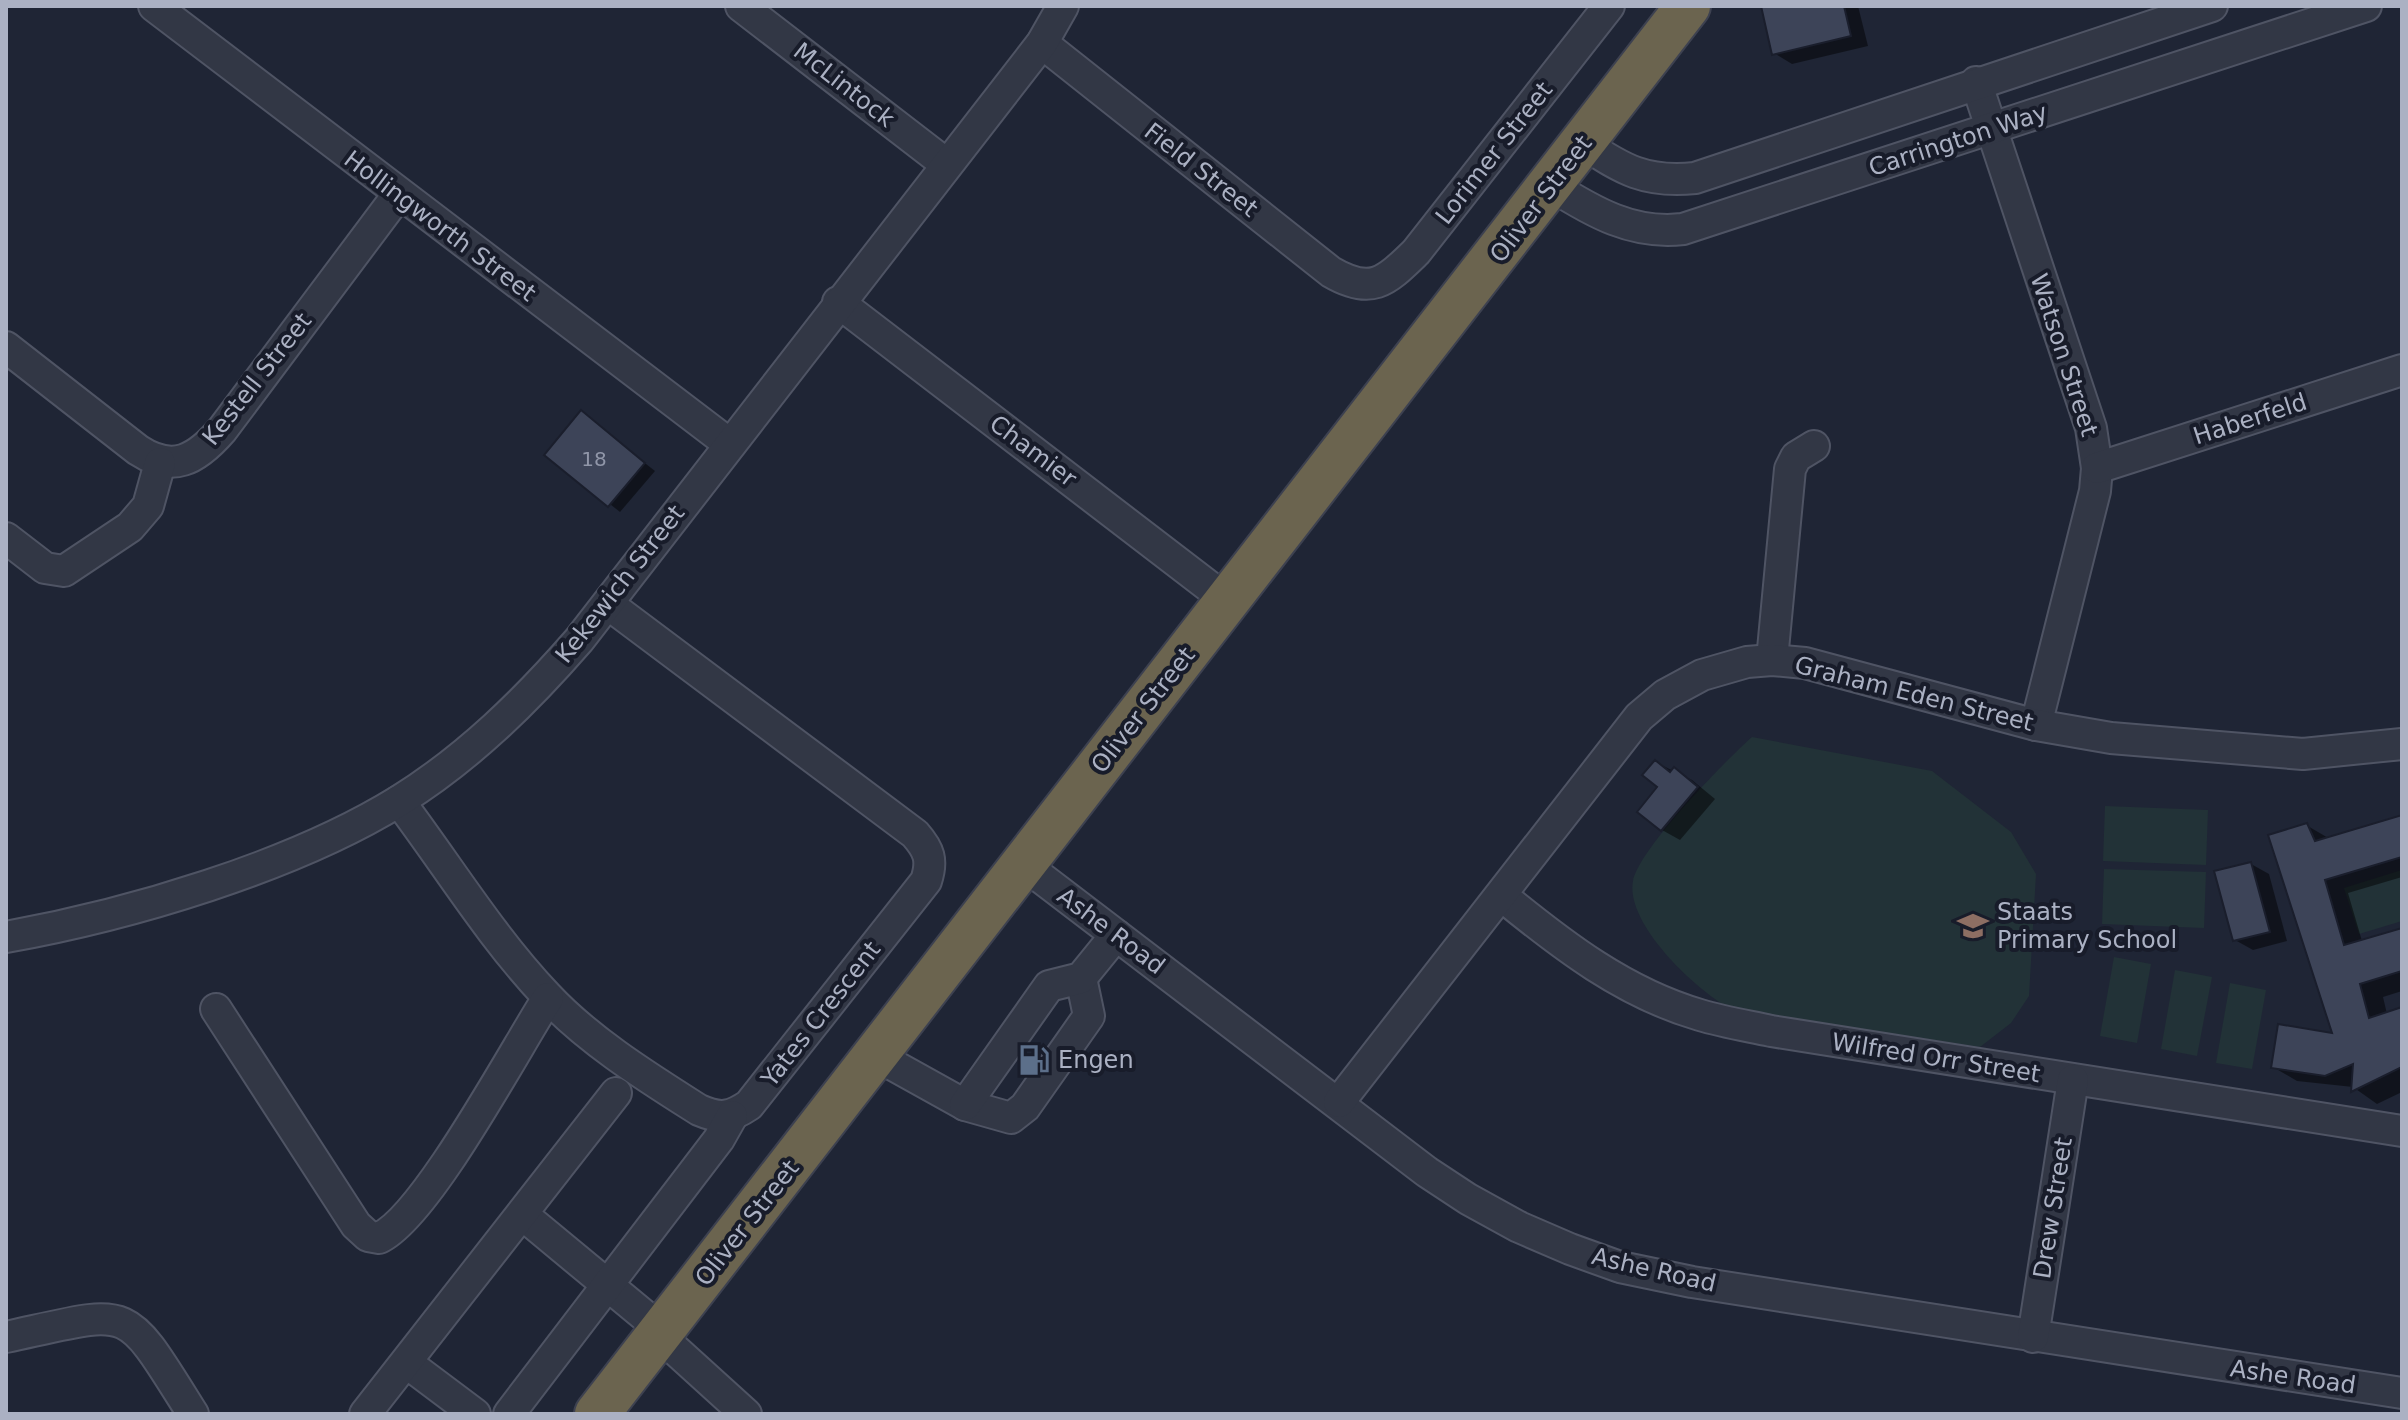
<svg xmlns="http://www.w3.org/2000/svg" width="2408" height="1420" font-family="'DejaVu Sans',sans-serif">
<rect width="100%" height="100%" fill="#1f2535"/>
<!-- green -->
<g fill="#223237">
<path d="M1752,737L1932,771L2011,832L2036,874L2029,996L2011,1023L1980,1047C1918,1038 1856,1028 1794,1018C1775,1015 1745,1016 1728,1007C1695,989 1625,923 1633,881C1639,849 1725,761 1752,737Z"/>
<path d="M2105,806L2208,810L2206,865L2103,861Z"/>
<path d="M2104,869L2206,872L2204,928L2102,924Z"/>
<path d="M2402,870V921L2359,934L2344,888Z"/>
<path d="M2114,957L2151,964L2137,1043L2100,1036Z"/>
<path d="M2175,970L2212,977L2197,1056L2161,1049Z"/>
<path d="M2230,983L2266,990L2252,1069L2216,1063Z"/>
</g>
<!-- shadow -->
<g fill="#0007">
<path d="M1763,6H1858L1868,46L1792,64L1774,53Z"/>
<path d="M581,413L655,471L620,512L547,454Z"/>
<path d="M1655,762L1692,780L1715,799L1680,840L1662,830Z"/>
<path d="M2402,817V877L2348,893L2362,941L2402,930V991L2383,997L2387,1014L2402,1010V1092L2377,1104L2353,1087L2297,1081L2273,1067L2335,1035L2306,825L2330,839Z"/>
<path d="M2251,864L2269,874L2287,941L2253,950L2235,940Z"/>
</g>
<!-- building -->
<g fill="#3d4458" stroke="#1a1e2c" stroke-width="2">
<path d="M1761,6H1844L1851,36L1772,55Z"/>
<path d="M581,410L645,463L608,507L544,455Z"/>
<path d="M1655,760L1670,772L1674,767L1698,787L1661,831L1637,812L1657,787L1642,775Z"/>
<path d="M2402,815V857L2325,880L2344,945L2402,928V971L2360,984L2369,1018L2402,1007V1067L2351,1092L2353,1064L2325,1076L2271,1068L2278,1024L2332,1033L2268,835L2307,823L2315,841Z"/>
<path d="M2251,862L2270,932L2233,941L2214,871Z"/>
</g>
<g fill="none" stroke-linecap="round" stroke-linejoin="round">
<defs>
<g id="minor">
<path d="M154,6L728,443"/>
<path d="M741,6L946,164"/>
<path d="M1042,43L1331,272C1372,296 1386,281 1416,252L1609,6"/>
<path d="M1976,82L2091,428L2097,468L2095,491L2036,725"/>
<path d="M1583,143C1623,170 1646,183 1695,178L2212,6"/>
<path d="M1552,186C1593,212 1633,235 1683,229L2366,6"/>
<path d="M838,302L1228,601"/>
<path d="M6,347L138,450C173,473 196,460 222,430L398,195"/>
<path d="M2097,468L2402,370"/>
<path d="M6,538L45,568L64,571L130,527L148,506L160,463"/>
<path d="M1772,660L1790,469L1796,457L1814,446"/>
<path d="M399,801C448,866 491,937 547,996C589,1041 647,1077 699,1110C720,1119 730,1118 749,1105L926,881C933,860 929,850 915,834L608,604"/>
<path d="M1023,864L1427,1172L1468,1199L1519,1227L1570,1249L1620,1267L1692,1282L2402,1393"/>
<path d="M1502,896C1562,945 1624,993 1700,1015C1723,1022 1748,1026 1771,1031L2402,1131"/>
<path d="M6,937C129,915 292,867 399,801C468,758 526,701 579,640L1042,43L1063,6"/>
<path d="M216,1009L356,1225L368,1236L379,1238C426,1217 515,1049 548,998"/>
<path d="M875,1055L965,1105L1011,1118L1025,1107L1089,1016L1081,978"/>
<path d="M1339,1102L1639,717L1665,695L1702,675L1747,662L1772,660L1805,663L2036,725L2111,738L2303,754L2402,744"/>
<path d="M965,1105L1049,986L1081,978L1116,935"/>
<path d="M523,1215L663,1331"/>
<path d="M660,1336L746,1414"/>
<path d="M6,1337C135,1309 122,1301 193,1414"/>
<path d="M2033,1337L2073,1080"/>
<path d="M407,1363L475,1414"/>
<path d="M365,1414L616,1093"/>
<path d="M509,1414L719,1139L732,1116"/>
</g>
<path id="highway" d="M597,1414L1688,6"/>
</defs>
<!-- minor casing -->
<use href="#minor" stroke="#4f5464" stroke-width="34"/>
<!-- highway casing -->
<use href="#highway" stroke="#3d4150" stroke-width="48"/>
<!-- minor -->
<use href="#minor" stroke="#323745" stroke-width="30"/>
<!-- highway -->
<use href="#highway" stroke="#6b644f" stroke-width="44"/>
</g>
<!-- icons -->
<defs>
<symbol id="school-bare" viewBox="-9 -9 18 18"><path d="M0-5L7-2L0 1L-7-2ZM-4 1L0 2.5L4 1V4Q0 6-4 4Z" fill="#8d6e63" stroke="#181c2a" stroke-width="2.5" paint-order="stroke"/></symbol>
<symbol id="fuel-bare" viewBox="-9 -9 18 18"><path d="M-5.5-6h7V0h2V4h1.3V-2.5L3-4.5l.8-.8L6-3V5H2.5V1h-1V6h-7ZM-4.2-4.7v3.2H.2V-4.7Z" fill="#5c6f8a" stroke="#181c2a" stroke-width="2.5" paint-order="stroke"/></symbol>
</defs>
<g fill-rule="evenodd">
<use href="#school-bare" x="1951" y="904" width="44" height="44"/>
<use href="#fuel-bare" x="1012" y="1038" width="44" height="44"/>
</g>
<g text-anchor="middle" stroke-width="8" stroke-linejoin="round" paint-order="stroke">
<!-- number labels -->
<g font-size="20" fill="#9096a8">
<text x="594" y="466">18</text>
</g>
<!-- street labels -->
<g font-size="24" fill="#abb1c3" stroke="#181c2a">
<text transform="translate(844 85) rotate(38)" y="8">McLintock</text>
<text transform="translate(1958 140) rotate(-18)" y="8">Carrington Way</text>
<text transform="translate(1494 153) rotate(-52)" y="8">Lorimer Street</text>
<text transform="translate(1201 170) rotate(38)" y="8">Field Street</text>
<text transform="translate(1541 199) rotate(-53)" y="8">Oliver Street</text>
<text transform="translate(440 226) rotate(37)" y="8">Hollingworth Street</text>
<text transform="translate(2064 355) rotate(72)" y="8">Watson Street</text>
<text transform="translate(257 379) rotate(-52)" y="8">Kestell Street</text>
<text transform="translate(2250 419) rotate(-18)" y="8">Haberfeld</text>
<text transform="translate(1033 451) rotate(37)" y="8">Chamier</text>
<text transform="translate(620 584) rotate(-52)" y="8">Kekewich Street</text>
<text transform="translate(1914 694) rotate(14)" y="8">Graham Eden Street</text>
<text transform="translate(1143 710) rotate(-52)" y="8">Oliver Street</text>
<text transform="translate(1111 931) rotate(37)" y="8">Ashe Road</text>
<text transform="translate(821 1014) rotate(-52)" y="8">Yates Crescent</text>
<text transform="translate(1936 1058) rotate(9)" y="8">Wilfred Orr Street</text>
<text transform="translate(2053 1208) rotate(-81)" y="8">Drew Street</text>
<text transform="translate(747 1223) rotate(-52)" y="8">Oliver Street</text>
<text transform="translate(1654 1270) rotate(13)" y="8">Ashe Road</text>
<text transform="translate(2293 1377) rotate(8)" y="8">Ashe Road</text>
</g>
<!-- poi labels -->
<g font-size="24" fill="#abb1c3" stroke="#181c2a" text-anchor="start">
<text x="1997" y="920">Staats<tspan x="1997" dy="28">Primary School</tspan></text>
<text x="1058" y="1068">Engen</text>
</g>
</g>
<!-- border -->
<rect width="2408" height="1420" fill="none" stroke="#abb1c3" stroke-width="16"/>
</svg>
